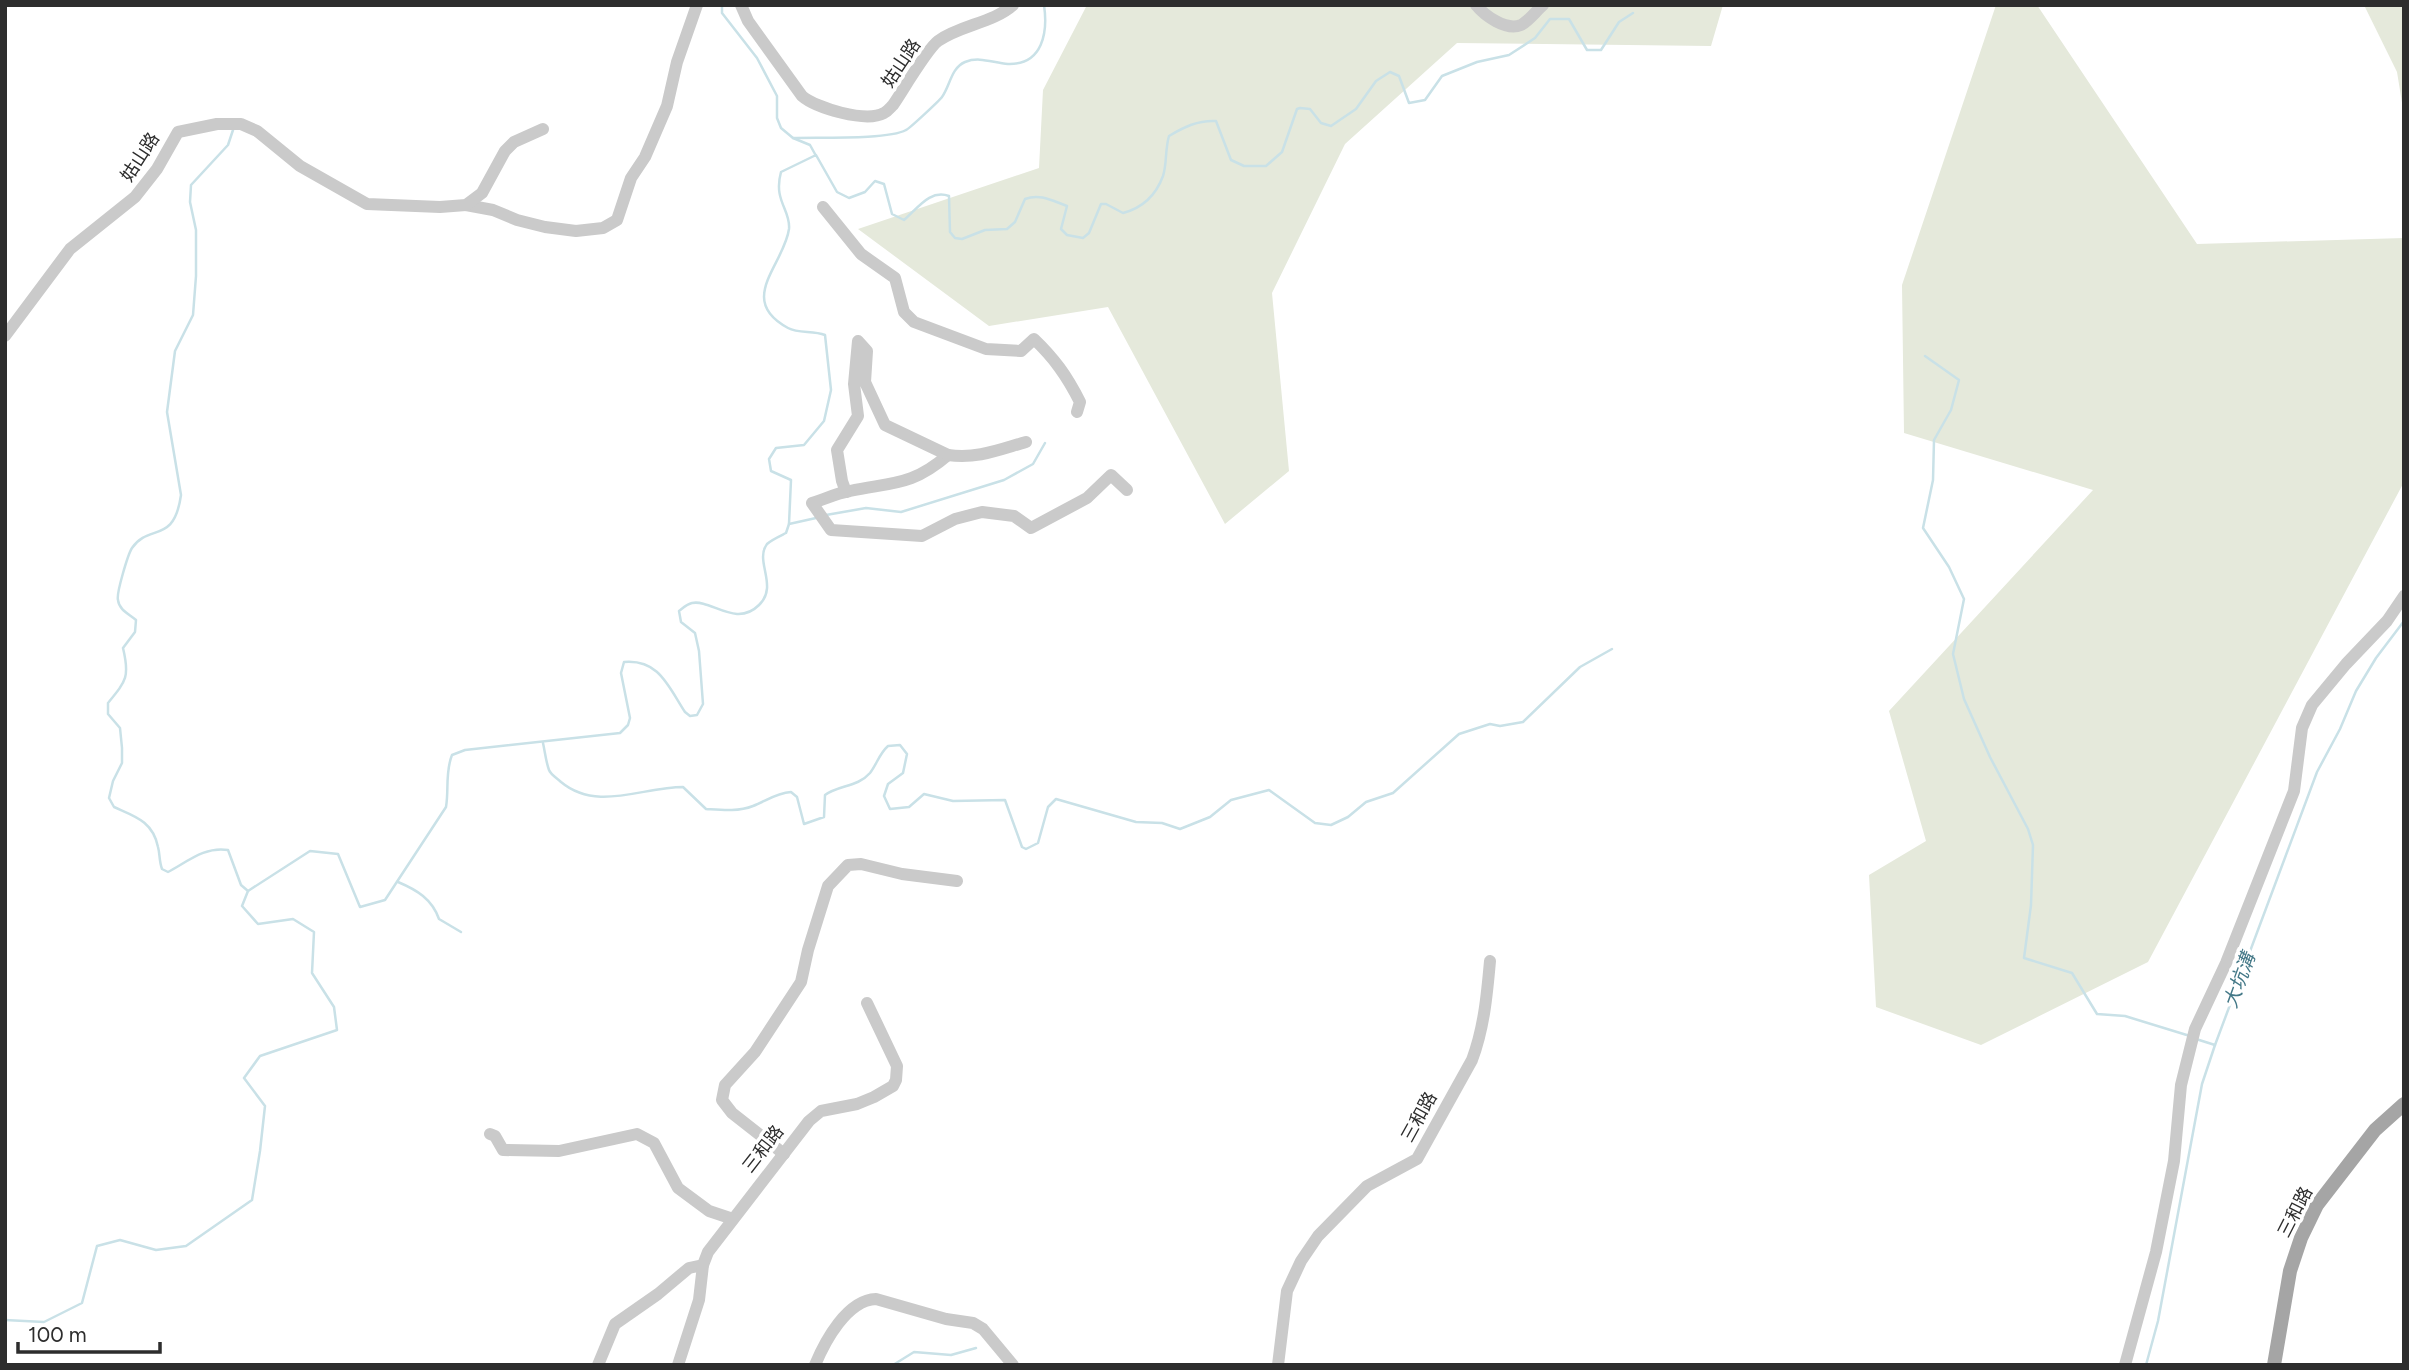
<svg xmlns="http://www.w3.org/2000/svg" width="2409" height="1370" font-family="Figtree,'Noto Sans TC',sans-serif">
<rect width="100%" height="100%" fill="#fff"/>
<!-- green -->
<g fill="#e5e9db">
<path d="M1087,5H1723L1711,46L1457,43L1345,144L1272,293L1289,471L1225,524L1108,307L989,326L858,229L1039,168L1043,90Z"/>
<path d="M1996,5H2037L2197,244L2404,238V482L2148,962L1981,1045L1876,1007L1869,875L1926,841L1889,711L2093,490L1904,433L1902,285Z"/>
<path d="M2364,5H2404V115L2397,72Z"/>
</g>
<g fill="none" stroke-linecap="round" stroke-linejoin="round">
<!-- stream -->
<g stroke="#c9e1e7" stroke-width="2.5">
<path d="M722,5V13L757,58L777,96V118L781,128L793,138L810,145L815,154"/>
<path d="M233,130L228,145L191,185L190,202L196,230V276L193,315L175,351L167,412L181,495C174,545 149,523 132,548C128,554 116,594 118,600C119,610 129,614 136,620L135,632L123,648C130,677 126,681 108,703V714L120,728L122,748V763L113,781L109,798L114,807C134,816 153,821 158,847C160,854 159,861 162,869L168,872C187,862 205,846 228,850L241,885L248,891"/>
<path d="M793,138C817,137 888,140 906,130C909,129 939,101 942,97C950,86 951,68 965,62C980,56 993,63 1008,64C1043,65 1048,32 1044,5"/>
<path d="M1925,356L1959,380L1951,410L1934,440L1933,480L1923,528L1949,567L1964,599L1953,654L1964,699L1990,757L2028,829L2033,845L2031,905L2024,958L2072,973L2097,1014L2125,1016L2190,1036"/>
<path d="M826,515L866,508L901,512L1004,480L1033,464L1045,443"/>
<path d="M789,524L816,518"/>
<path d="M543,743C545,752 546,762 549,770C551,775 557,778 561,782C597,812 642,787 683,787L706,809C721,810 738,812 753,806C766,801 776,793 791,792L797,797L804,824L824,817L825,795C839,785 858,787 870,773C877,764 879,754 888,746L900,745L907,754L903,773L888,784L884,796L890,809L909,807L924,794L953,801L1005,800L1022,847L1026,849L1038,843L1048,807L1056,799L1136,822L1162,823L1180,829L1210,817L1231,800L1269,790L1315,823L1331,825L1348,817L1366,802L1393,793L1459,734L1490,724L1500,726L1523,722L1580,667L1612,649"/>
<path d="M398,882C417,890 432,899 439,919L461,932"/>
<path d="M2196,1039L2215,1045"/>
<path d="M5,1320L44,1322L82,1303L97,1246L120,1240L156,1250L186,1246L252,1200L260,1151L265,1106L244,1078L260,1056L337,1030L334,1007L312,973L314,932L293,919L258,924L242,906L248,891L310,851L338,854L360,907L385,900L446,807C449,790 445,772 452,755L465,750L620,733L628,725L630,718L621,673L624,662C659,659 668,686 685,712L690,716L697,715L703,704L699,651L695,633L681,622L679,611C683,608 687,604 692,603C711,599 736,628 759,605C779,586 754,561 767,544C771,540 780,536 786,533L789,524L791,480L771,471L769,459L776,448L804,445L824,421L831,390L825,335C813,330 799,334 788,328C736,300 784,265 789,229C791,210 773,201 781,172L816,155L837,192L849,198L865,192L875,181L884,184L892,214L904,220C918,208 930,189 949,196L950,232L955,238L962,239L985,230L1007,229L1015,222L1025,199C1040,193 1053,201 1067,206L1061,229L1067,235L1083,238L1089,233L1101,204H1106L1123,213C1142,208 1156,195 1163,176C1167,164 1165,149 1169,136C1184,127 1198,120 1216,121L1231,160L1244,166H1266L1282,152L1297,109L1300,108L1310,109L1321,123L1331,126L1356,109L1376,81L1390,72L1399,76L1409,103L1425,100L1442,76L1477,62L1509,55L1535,38L1550,19H1569L1587,50H1601L1619,22L1633,13"/>
<path d="M893,1365L914,1352L951,1355L976,1348"/>
<path d="M2146,1365L2158,1321L2202,1084L2215,1045L2317,772L2340,729L2356,691L2376,658L2404,621"/>
</g>
<!-- minor -->
<g stroke="#cacaca" stroke-width="12">
<path d="M741,5L748,21L802,96C816,108 866,123 884,113C888,111 890,108 893,105C902,92 927,49 938,41C960,25 993,23 1013,5"/>
<path d="M1476,5C1485,16 1506,31 1521,25C1529,21 1536,11 1543,5"/>
<path d="M466,205L493,210L517,220L545,227L576,231L603,228L617,220L631,178L645,157L667,106L677,62L697,5"/>
<path d="M823,207L861,254L895,278L904,312L914,322L986,349L1021,351L1034,339C1054,358 1067,376 1080,402L1077,412"/>
<path d="M5,336L70,249L135,197L157,169L178,132L217,124H241L257,131L300,166L367,204L440,207L466,205L482,193L505,151L514,142L543,129"/>
<path d="M948,455C912,486 893,482 850,491C837,493 825,499 812,503L831,530L922,536L955,519L982,512L1014,516L1031,528L1087,498L1111,475L1127,490"/>
<path d="M846,492L842,481L837,450L858,416L854,384L858,341L867,351L865,382L885,425L948,455C977,459 998,450 1026,442"/>
<path d="M490,1134L495,1136L503,1150L559,1151L637,1134L654,1143L678,1188L709,1211L733,1219"/>
<path d="M784,1154L732,1113L722,1100L725,1085L755,1052L801,982L808,950L828,886L848,865L861,864L902,874L957,881"/>
<path d="M598,1365L615,1324L658,1294L689,1268L703,1265"/>
<path d="M678,1365L699,1300L703,1265L708,1252L809,1121L821,1111L857,1104L874,1097L893,1086L896,1080L897,1066L867,1003"/>
<path d="M815,1365C825,1341 847,1300 876,1299L946,1319L973,1323L983,1329L1013,1365"/>
<path d="M1278,1365L1287,1291L1301,1261L1318,1236L1367,1186L1417,1159L1472,1060C1484,1028 1487,995 1490,961"/>
<path d="M2125,1365L2156,1252L2174,1161L2181,1085L2195,1029L2226,963L2294,791L2302,728L2312,705L2346,664L2387,621L2404,596"/>
</g>
<!-- major -->
<path stroke="#a5a5a5" stroke-width="14" d="M2274,1365L2290,1271L2301,1238L2317,1205L2375,1130L2404,1104"/>
</g>
<g text-anchor="middle" stroke-width="7" stroke-linejoin="round" paint-order="stroke">
<!-- street labels -->
<g font-size="18" fill="#2d2d2d" stroke="#fff">
<text transform="translate(901 63) rotate(-56)" y="6">姑山路</text>
<text transform="translate(140 157) rotate(-57)" y="6">姑山路</text>
<text transform="translate(1419 1117) rotate(-61)" y="6">三和路</text>
<text transform="translate(763 1149) rotate(-52)" y="6">三和路</text>
<text transform="translate(2295 1212) rotate(-63)" y="6">三和路</text>
</g>
<!-- water labels -->
<g font-size="19" font-style="italic" fill="#437887" stroke="#fff">
<text transform="translate(2239 980) rotate(-70)" y="7">大坑溝</text>
</g>
</g>
<!-- border -->
<rect width="2409" height="1370" fill="none" stroke="#2d2d2d" stroke-width="14"/>
<!-- scale -->
<path d="M18 1342v10h142v-10" fill="none" stroke="#2d2d2d" stroke-width="3.5"/>
<text x="28" y="1342" font-size="21" fill="#2d2d2d" stroke="#ffffff" stroke-width="5" paint-order="stroke">100 m</text>
</svg>
